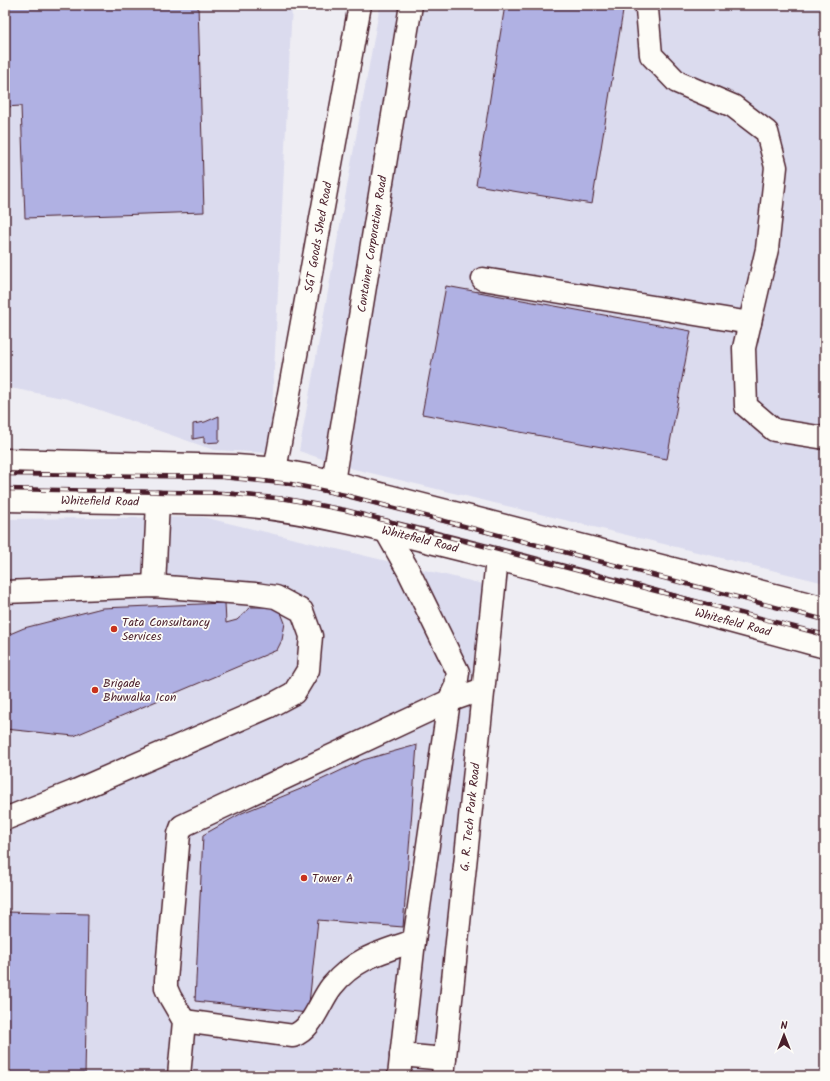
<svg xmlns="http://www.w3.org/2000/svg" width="830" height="1081" font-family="Kalam,sans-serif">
<rect width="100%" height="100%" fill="#eeedf3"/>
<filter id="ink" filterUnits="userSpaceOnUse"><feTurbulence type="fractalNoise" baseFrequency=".025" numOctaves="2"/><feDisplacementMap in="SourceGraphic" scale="8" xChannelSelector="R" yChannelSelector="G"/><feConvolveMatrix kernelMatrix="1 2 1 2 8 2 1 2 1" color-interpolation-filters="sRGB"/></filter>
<g filter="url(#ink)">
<!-- built -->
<g fill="#dbdbee">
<path d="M5,5H292L270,453L214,450L68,399L5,387Z"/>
<path d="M380,5H825V583L346,467L299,451Z"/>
<path d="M203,517L483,584L431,1076H5V519Z"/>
</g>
<!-- building -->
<g fill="#b0b1e3" stroke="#4a1f2b">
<path d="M5,5H198L204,212L25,218L21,106L5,107Z"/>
<path d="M505,5H624L592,204L476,185Z"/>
<path d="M446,286L691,331L667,459L422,414Z"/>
<path d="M219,416V442L204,443V437L193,439V424L205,422Z"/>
<path d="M225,603L226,623L237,620L251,607H270L280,610L285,623L282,640L277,650L74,736L5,729V636L24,628L102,608Z"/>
<path d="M417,745L403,927L318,920L308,1013L195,1001L203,835L242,813L308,786L363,760Z"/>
<path d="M6,912L88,914L85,1076H5V943Z"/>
</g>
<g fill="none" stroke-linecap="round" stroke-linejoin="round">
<defs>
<g id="minor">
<path d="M648,5L647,9L651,55L677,82L733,106L767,132L776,167L767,249L744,348L746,406L774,430L825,438"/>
<path d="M483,279L750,323"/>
<path d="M275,470L360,5"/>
<path d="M333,482L411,5"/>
<path d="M386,531L408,570L458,672L456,686L449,701L414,941L399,1076"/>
<path d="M154,586L158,502"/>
<path d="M5,592L154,586L255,594L276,597L302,611L311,636L308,670L294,693L268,707L73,792L5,819"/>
<path d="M184,1021L293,1036C314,1028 319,1002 332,986C355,958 381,952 414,941"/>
<path d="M401,1055L445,1059"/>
<path d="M179,1076L184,1021L170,997L166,988V980L179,834L182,826L449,701L483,689"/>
<path d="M443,1076L497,559"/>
</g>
<g id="major">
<path d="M5,460L236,466L266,468L310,476L825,608"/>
<path d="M5,500L231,504C311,511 388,531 466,551C586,581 705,615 825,647"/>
</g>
</defs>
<!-- minor casing -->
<use href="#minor" stroke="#4a1f2b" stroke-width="25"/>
<!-- major casing -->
<use href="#major" stroke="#4a1f2b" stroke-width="25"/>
<!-- minor -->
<use href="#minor" stroke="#fdfcf7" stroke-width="22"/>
<!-- major -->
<use href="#major" stroke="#fdfcf7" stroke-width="22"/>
<defs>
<g id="rail">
<path d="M5,474L222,477L291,484L345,495L825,620"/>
<path d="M5,489L222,493L287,499L345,510L825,635"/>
</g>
</defs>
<!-- rail casing -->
<use href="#rail" stroke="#4a1f2b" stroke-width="4.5"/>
<!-- rail -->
<use href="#rail" stroke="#fdfcf7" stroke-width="3" stroke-dasharray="9" stroke-linecap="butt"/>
</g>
</g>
<!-- markers -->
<g fill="#c8321e" stroke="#fdfcf7" stroke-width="1.5">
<circle cx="114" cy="629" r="4"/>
<circle cx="95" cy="690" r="4"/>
<circle cx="304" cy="878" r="4"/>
</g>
<g text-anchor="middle" stroke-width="3.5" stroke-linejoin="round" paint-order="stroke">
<!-- street labels -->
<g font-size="12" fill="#4a1f2b" stroke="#fdfcf7">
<text transform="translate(318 237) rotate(-80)" y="4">SGT Goods Shed Road</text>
<text transform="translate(372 244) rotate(-81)" y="4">Container Corporation Road</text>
<text transform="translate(100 501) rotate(1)" y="4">Whitefield Road</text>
<text transform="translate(420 539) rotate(14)" y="4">Whitefield Road</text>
<text transform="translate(733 622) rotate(15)" y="4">Whitefield Road</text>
<text transform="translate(470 817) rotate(-84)" y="4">G. R. Tech Park Road</text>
</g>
<!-- poi labels -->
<g font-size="12" fill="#4a1f2b" stroke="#fdfcf7" text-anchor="start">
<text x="122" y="626">Tata Consultancy<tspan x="122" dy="14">Services</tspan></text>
<text x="103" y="687">Brigade<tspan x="103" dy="14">Bhuwalka Icon</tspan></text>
<text x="312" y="882">Tower A</text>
</g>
</g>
<!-- margin -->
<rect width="830" height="1081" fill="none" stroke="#fdfcf7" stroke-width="20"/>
<rect x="10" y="10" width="810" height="1061" fill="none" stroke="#4a1f2b" stroke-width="1.5" filter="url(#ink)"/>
<!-- north arrow -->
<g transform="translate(784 1035)" stroke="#fdfcf7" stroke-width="3" paint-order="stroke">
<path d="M0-3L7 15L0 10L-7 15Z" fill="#4a1f2b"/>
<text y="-6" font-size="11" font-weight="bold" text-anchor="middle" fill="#4a1f2b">N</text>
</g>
</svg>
